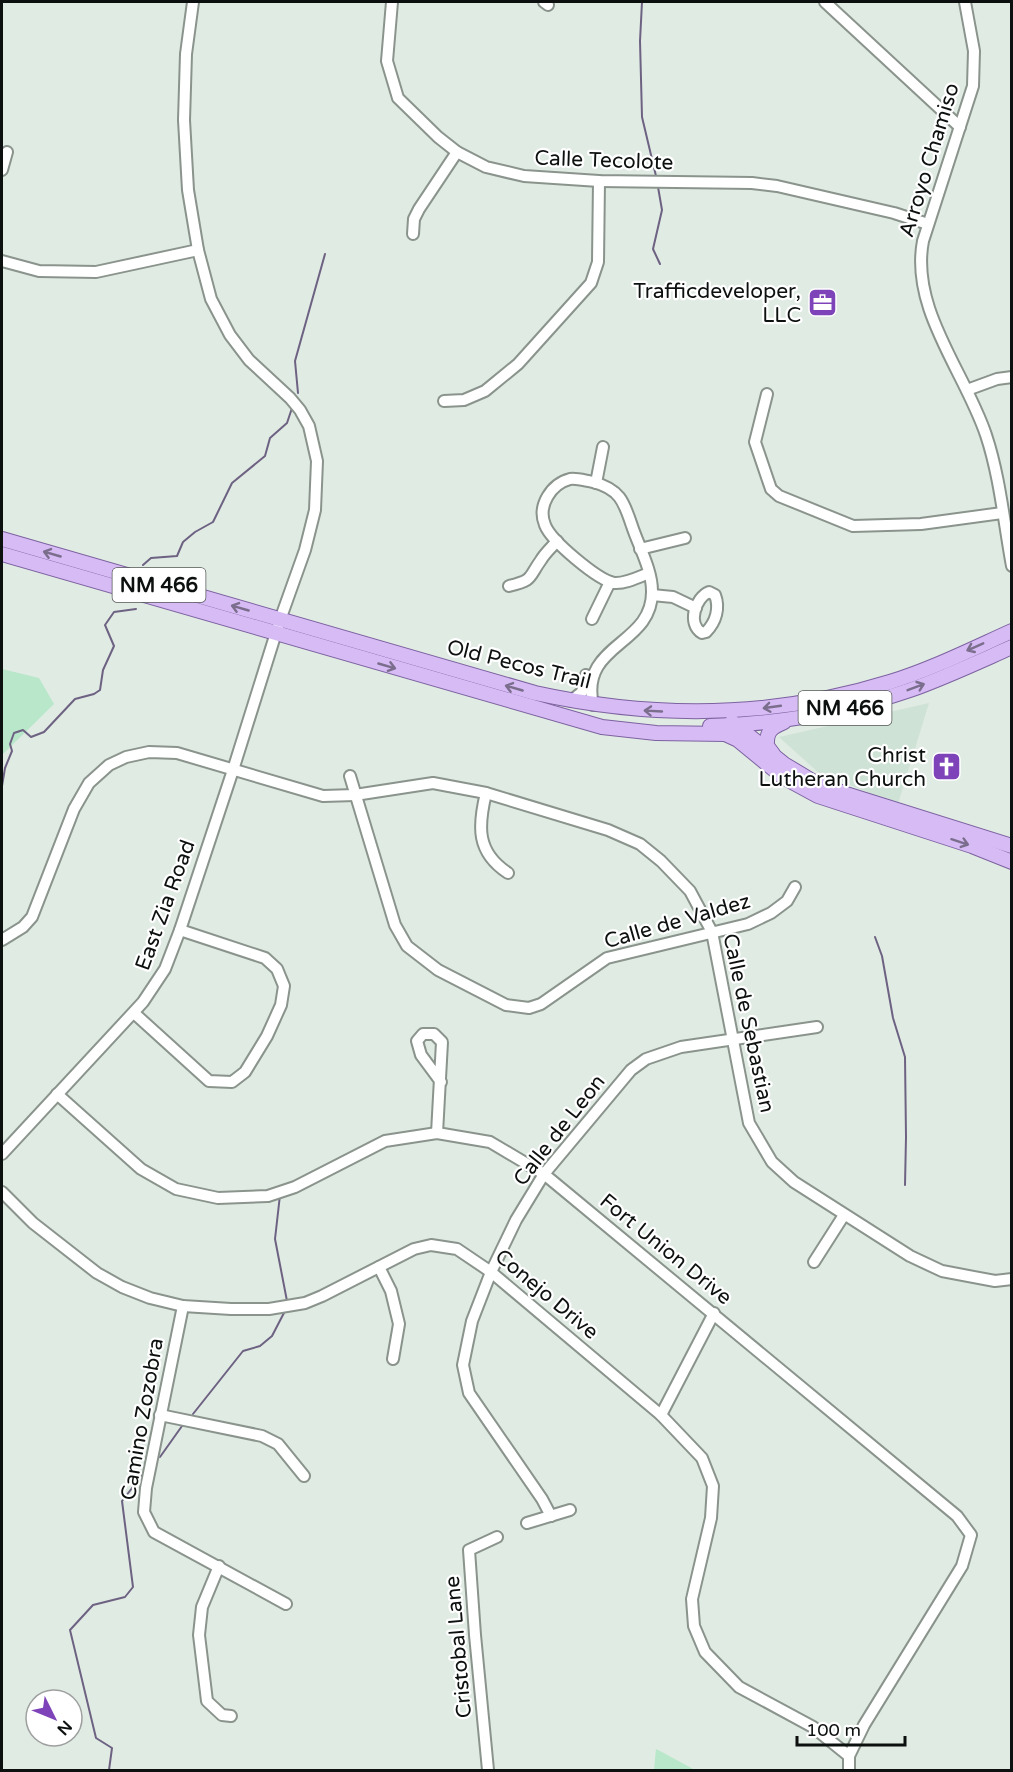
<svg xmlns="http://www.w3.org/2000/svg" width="1013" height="1772" font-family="'Varela Round',sans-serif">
<rect width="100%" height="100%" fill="#e0ebe4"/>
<!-- built -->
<path fill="#cfe2d6" d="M929,703L898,804L819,773L779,737Z"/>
<!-- green -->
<g fill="#b8e7c9">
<path d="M2,669L39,678L54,704L2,755Z"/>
<path d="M656,1749L660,1751L695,1770H654Z"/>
</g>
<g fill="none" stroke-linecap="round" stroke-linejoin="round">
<!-- stream -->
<g stroke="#6e6282" stroke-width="2">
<path d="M642,2L640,41L642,117L656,176"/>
<path d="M658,187L662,210L653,249L660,264"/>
<path d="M298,393L295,361L325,254"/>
<path d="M143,565L151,558L177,556L183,542L195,532L213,522L232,483L265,456L270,438L287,423L292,408"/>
<path d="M2,786L5,768L12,751L10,744L14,733L23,730L31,737L44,732L75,699L94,694L100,690L103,670L114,646L105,625L114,612L136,609"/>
<path d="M875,937L882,956L893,1018L905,1057L906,1137L905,1185"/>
<path d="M280,1195L275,1239L287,1301"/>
<path d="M193,1414L243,1351L260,1346L272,1336L286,1309"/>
<path d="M160,1457L182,1426"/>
<path d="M109,1770L112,1748L96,1738L70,1630L93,1605L125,1597L133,1587L122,1501L143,1474"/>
</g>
<defs>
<g id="minor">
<path d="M392,2L387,61L398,98L438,137L457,152L486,167L524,176L599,181L752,183L777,186L894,213L928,224"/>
<path d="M544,2L548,5"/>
<path d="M825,2L960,127"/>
<path d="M965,2L974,51L973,86L923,241C910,309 965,372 986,435C1000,477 1004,523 1012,566"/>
<path d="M2,170L7,152"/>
<path d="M413,234L414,219L419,209L457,152"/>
<path d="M2,261L39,271L96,272L198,250"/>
<path d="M967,390L997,379L1012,377"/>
<path d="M767,394L755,442L771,489L779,496L853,526L921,524L1002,513"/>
<path d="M444,401L464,400L485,391L518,364L591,283L598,262L599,181"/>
<path d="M596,483L603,447"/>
<path d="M640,549L685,538"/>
<path d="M509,586C534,580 528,578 541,560C545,553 552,547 557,541"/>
<path d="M709,592L715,595C720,608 716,622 706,632L702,633C687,624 695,598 709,592Z"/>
<path d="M652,595L673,597L696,608"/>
<path d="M592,619L610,582"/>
<path d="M571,701L582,692L586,675"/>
<path d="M593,705C579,643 653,646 652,591C652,570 639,547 632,526C624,502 620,489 593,482C586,481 577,478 570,479C551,484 537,506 545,525C551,541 598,580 614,583C625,584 639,577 649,573"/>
<path d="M350,776L395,925L407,946L438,970L506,1005L529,1008L541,1004L607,958L748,924L771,913L787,901L795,887"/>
<path d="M486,793C478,826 476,852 508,873"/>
<path d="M2,940L23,927L32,917L74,809L89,783L109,765L126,757L149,752L177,753L323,796L355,795L433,783L486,793L608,830L640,844L661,861L690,891L712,932L749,1123L772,1162L794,1182L910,1256L942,1271L995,1281L1012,1279"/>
<path d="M134,1013L209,1081L232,1082L245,1072L267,1036L281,1005L284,986L277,969L265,958L180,930"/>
<path d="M57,1094L141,1169L176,1189L218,1198L268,1196L295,1187L385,1141L437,1133L490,1142L544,1174L957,1516L971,1535L962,1566L864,1725L849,1756V1770"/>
<path d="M437,1133L442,1042L434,1034H423L417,1041L421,1055L441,1082"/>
<path d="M2,1154L143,1002L165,969L180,930L233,770L280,620L305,550L315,510L317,461L309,426L300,410L290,398L249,360L230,335L211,299L198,250L188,190L184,120L186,54L193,2"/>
<path d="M2,1192L33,1223L97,1273L122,1287L150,1298L183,1306L231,1309H269L305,1303L322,1296L414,1249L431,1245L457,1249L491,1272L661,1415L702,1458L713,1486L711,1518L692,1599L694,1626L705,1652L739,1687L813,1727L849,1756"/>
<path d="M814,1262L844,1215"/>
<path d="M379,1267L391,1291L399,1324L393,1359"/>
<path d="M183,1306L146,1488L144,1512L154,1532L286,1604"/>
<path d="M160,1415L262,1436L278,1444L304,1476"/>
<path d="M661,1415L714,1313"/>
<path d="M551,1516L542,1499L469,1393L463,1365L472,1321L491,1272L516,1220L544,1174L631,1070L646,1059L681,1047L817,1027"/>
<path d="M527,1523L570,1510"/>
<path d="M219,1566L202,1607L199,1635L207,1701L222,1715L231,1716"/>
<path d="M488,1770L475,1635L469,1550L497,1537"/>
</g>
<g id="major">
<path d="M2,539L535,693C653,719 774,718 890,682C932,669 972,649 1012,631"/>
<path d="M2,554L602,727L656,733L725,734L738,740L783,777L818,796L972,846L1012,862"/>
<path d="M732,722L784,764L814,782L849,795L1012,846"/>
<path d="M710,726C777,724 846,712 910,690C944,678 978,662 1012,647"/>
<path d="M773,754L767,746C766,731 772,727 784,722"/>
</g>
</defs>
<!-- minor casing -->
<use href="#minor" stroke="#8a948d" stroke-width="14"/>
<!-- major casing -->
<use href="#major" stroke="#7d62a0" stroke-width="16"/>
<!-- minor -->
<use href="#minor" stroke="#fff" stroke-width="10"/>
<!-- major -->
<use href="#major" stroke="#d6bbf5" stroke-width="14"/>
</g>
<!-- one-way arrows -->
<defs><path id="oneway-shaft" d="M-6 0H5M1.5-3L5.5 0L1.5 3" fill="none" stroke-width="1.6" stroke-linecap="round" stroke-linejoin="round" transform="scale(1.5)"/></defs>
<g stroke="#7b6e8d">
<use href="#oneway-shaft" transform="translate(52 554) rotate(-164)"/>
<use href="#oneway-shaft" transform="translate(240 608) rotate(-164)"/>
<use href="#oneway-shaft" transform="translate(975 647) rotate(156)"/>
<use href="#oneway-shaft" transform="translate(387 666) rotate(16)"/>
<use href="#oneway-shaft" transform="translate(916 687) rotate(-21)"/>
<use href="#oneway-shaft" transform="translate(514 688) rotate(-164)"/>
<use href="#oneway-shaft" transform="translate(772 707) rotate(172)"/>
<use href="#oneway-shaft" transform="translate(653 711) rotate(-177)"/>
<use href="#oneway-shaft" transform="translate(960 842) rotate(18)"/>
</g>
<!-- icons -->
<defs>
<symbol id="office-square" viewBox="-11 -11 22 22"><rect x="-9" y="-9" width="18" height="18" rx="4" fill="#7f43b9" stroke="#fff"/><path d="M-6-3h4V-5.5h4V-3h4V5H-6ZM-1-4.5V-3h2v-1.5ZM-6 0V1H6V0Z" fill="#fff"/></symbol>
<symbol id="church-square" viewBox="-11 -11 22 22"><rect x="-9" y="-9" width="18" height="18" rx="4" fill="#7f43b9" stroke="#fff"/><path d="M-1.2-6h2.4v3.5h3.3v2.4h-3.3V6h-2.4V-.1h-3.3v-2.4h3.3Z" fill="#fff"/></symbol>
</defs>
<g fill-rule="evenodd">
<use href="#office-square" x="806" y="286" width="33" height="33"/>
<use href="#church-square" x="930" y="750" width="33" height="33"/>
</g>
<g text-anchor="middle" stroke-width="4.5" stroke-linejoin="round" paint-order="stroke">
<!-- shield labels -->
<g fill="#fff" stroke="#555856" stroke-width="1.5">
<rect x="112.5" y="568" width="93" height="34" rx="4.5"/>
<rect x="798.5" y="691" width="93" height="34" rx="4.5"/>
</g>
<g font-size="20" font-weight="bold" fill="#0c100e">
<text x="159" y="592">NM 466</text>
<text x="845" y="715">NM 466</text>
</g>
<!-- street labels -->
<g font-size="21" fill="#0c100e" stroke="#fff">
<text transform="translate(604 160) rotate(2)" y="7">Calle Tecolote</text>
<text transform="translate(929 160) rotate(-73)" y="7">Arroyo Chamiso</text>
<text transform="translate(519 664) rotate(14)" y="7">Old Pecos Trail</text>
<text transform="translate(165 905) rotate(-70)" y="7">East Zia Road</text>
<text transform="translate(677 921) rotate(-16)" y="7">Calle de Valdez</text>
<text transform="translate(749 1023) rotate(78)" y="7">Calle de Sebastian</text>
<text transform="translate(559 1130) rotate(-52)" y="7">Calle de Leon</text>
<text transform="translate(666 1249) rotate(39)" y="7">Fort Union Drive</text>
<text transform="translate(547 1294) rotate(40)" y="7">Conejo Drive</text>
<text transform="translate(142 1419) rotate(-80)" y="7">Camino Zozobra</text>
<text transform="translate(458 1647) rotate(-95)" y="7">Cristobal Lane</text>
</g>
<!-- poi labels -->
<g font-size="21" fill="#0c100e" stroke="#fff" text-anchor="end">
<text x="801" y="298">Trafficdeveloper,<tspan x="801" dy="24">LLC</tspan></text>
<text x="926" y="762">Christ<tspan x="926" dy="24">Lutheran Church</tspan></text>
</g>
</g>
<!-- border -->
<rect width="1013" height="1772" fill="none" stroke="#0c100e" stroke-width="6"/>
<!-- north arrow -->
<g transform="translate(54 1718) rotate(133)"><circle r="28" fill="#ffffff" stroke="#9e9f9f" stroke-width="1.5"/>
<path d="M0-4.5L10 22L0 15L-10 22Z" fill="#7f43b9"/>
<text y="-9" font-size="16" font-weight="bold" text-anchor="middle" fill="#0c100e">N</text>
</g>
<!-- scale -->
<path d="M797 1736v9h108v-9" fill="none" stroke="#0c100e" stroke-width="3"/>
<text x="806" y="1736" font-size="18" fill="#0c100e" stroke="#ffffff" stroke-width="4.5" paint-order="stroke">100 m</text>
</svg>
